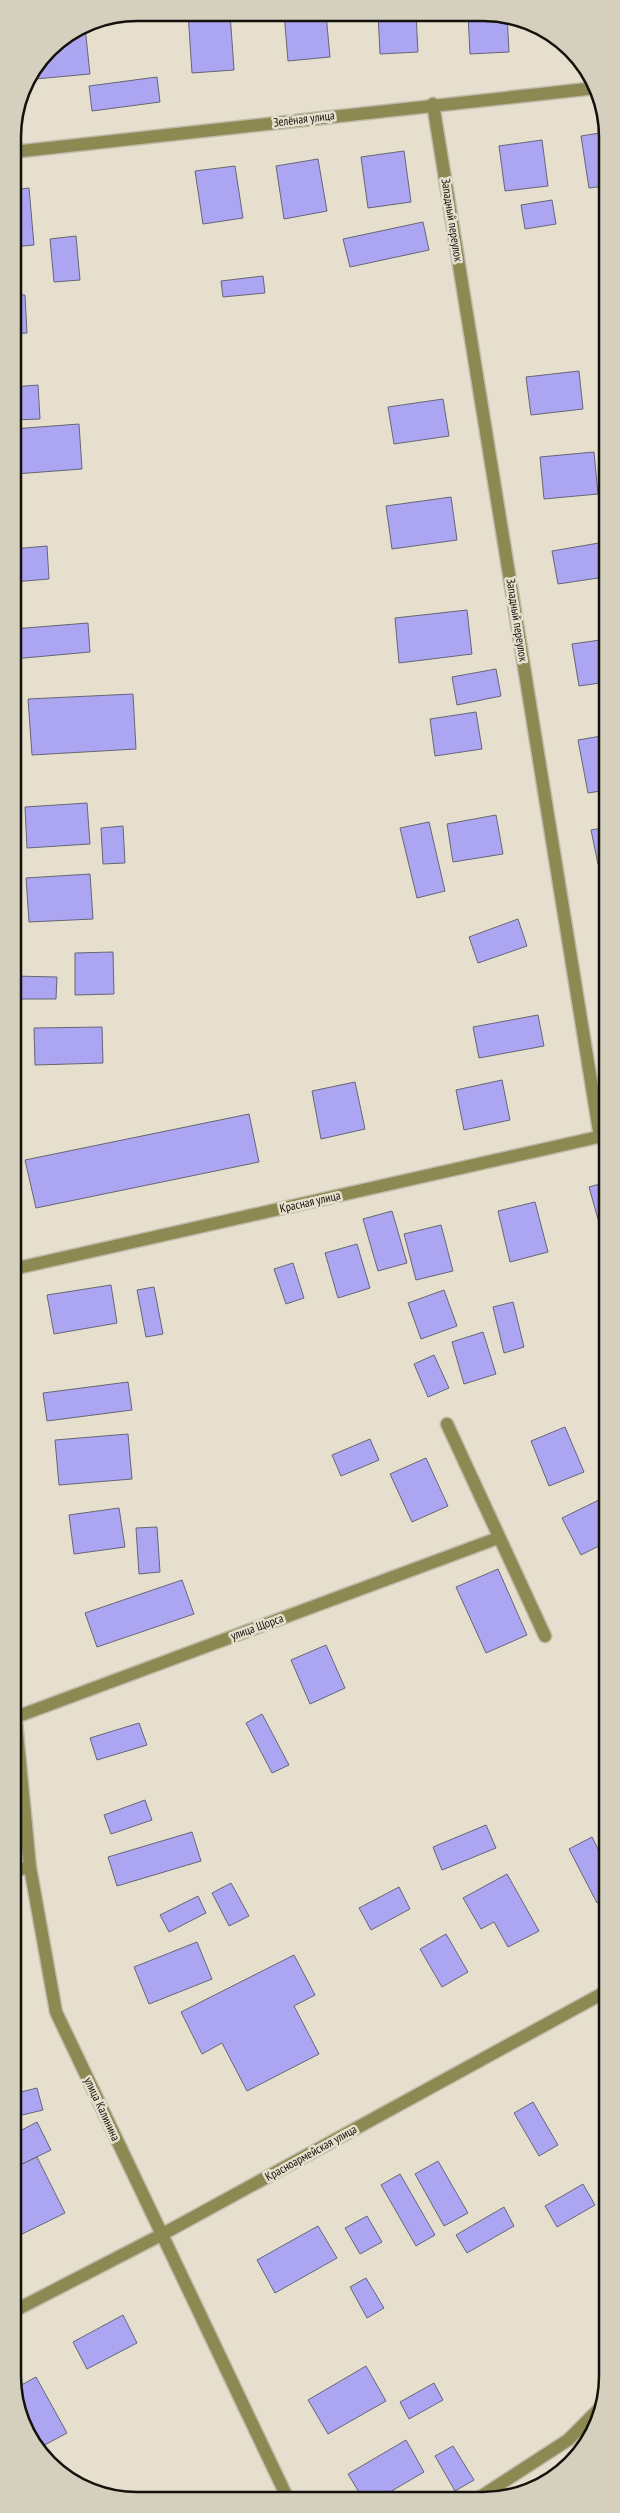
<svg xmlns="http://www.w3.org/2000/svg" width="620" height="2513" font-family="'PT Sans Narrow',sans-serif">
<rect width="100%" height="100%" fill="#e6dfcd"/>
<!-- building -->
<g fill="#aca5f1" stroke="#666676">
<path d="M188,13H230L234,70L192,73Z"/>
<path d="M284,13L326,14L330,57L288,61Z"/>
<path d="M378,14H416L418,52L380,54Z"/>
<path d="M468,15H507L509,52L470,54Z"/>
<path d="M82,27H85L90,74L35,79L34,71L49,49Z"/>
<path d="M157,77L160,102L92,111L89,86Z"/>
<path d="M606,132V186L589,188L581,136Z"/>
<path d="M542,140L548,186L505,191L499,146Z"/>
<path d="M404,151L411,202L368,208L361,157Z"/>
<path d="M318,159L327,211L284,219L276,166Z"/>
<path d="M235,166L243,218L203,224L195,171Z"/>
<path d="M29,188L34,245L13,247V190Z"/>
<path d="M552,200L556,224L525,229L521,205Z"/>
<path d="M423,222L429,250L350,267L343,239Z"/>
<path d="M76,236L80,280L54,282L50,239Z"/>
<path d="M263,276L265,293L223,297L221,281Z"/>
<path d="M13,295H25L27,333L13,334Z"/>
<path d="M579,371L583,409L531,415L526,377Z"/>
<path d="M606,372V398H601L600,373Z"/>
<path d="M38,385L40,419L13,420V387Z"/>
<path d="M443,399L449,436L394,444L388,407Z"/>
<path d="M79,424L82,469L15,474L13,429Z"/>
<path d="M594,452L598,494L544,499L540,457Z"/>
<path d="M451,497L457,540L392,549L386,506Z"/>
<path d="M599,543L605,577L558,584L552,551Z"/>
<path d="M47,546L49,579L13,582V549Z"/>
<path d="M467,610L472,654L399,663L395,618Z"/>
<path d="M88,623L90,652L13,659V629Z"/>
<path d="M607,639V682L579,686L572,644Z"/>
<path d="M496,669L501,696L457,705L452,677Z"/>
<path d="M133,694L136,749L32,755L28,699Z"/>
<path d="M476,712L482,749L435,756L430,719Z"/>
<path d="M607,735V790L588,793L578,740Z"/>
<path d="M87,803L90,844L27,848L25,807Z"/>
<path d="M496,815L503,854L453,862L447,824Z"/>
<path d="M429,822L445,891L417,898L400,828Z"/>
<path d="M123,826L125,863L103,864L101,828Z"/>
<path d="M607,827V862L598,864L591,830Z"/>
<path d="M90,874L93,919L29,922L26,878Z"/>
<path d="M518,919L527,946L478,963L469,937Z"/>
<path d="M113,952L114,994L75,995V953Z"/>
<path d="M13,976L57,977L56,999H13Z"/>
<path d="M538,1015L544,1046L479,1058L473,1027Z"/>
<path d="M102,1027L103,1063L35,1065L34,1028Z"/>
<path d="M502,1080L510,1120L464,1130L456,1090Z"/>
<path d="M355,1082L365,1129L321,1139L312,1091Z"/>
<path d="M249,1114L259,1162L36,1208L25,1160Z"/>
<path d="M607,1182V1236L603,1237L589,1187Z"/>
<path d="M535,1202L548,1252L510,1262L498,1211Z"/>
<path d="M392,1211L407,1263L378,1271L363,1219Z"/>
<path d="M441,1225L453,1271L416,1280L404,1234Z"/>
<path d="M357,1244L370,1288L338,1298L325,1253Z"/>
<path d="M293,1263L304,1298L286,1304L274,1269Z"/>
<path d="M111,1285L117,1323L54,1334L47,1295Z"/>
<path d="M154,1287L163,1334L146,1337L137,1290Z"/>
<path d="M444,1290L457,1326L421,1339L408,1303Z"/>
<path d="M513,1302L524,1347L504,1353L493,1307Z"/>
<path d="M483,1332L496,1374L464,1384L452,1342Z"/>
<path d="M434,1355L449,1388L428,1397L414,1364Z"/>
<path d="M128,1382L132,1410L47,1421L43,1393Z"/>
<path d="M565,1427L584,1472L549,1486L531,1441Z"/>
<path d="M128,1434L132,1479L59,1485L55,1440Z"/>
<path d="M370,1439L379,1460L341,1476L332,1455Z"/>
<path d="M426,1458L448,1506L412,1522L390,1474Z"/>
<path d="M603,1498L607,1506V1542L581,1555L562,1518Z"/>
<path d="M119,1508L125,1547L74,1554L69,1515Z"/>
<path d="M157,1527L160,1572L139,1574L136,1528Z"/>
<path d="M498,1569L527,1635L486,1653L456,1587Z"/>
<path d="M182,1580L194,1614L97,1647L85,1613Z"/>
<path d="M326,1645L345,1688L310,1704L291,1660Z"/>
<path d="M262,1714L289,1765L272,1773L246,1723Z"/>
<path d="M139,1723L147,1745L97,1760L90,1738Z"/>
<path d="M145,1800L152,1820L111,1834L104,1815Z"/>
<path d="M486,1825L496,1848L442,1870L433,1847Z"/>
<path d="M192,1832L201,1861L117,1886L108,1857Z"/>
<path d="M592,1837L607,1867V1897L597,1903L569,1849Z"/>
<path d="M507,1874L539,1931L508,1947L494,1922L481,1929L463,1898Z"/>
<path d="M231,1883L249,1916L229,1926L212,1893Z"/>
<path d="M399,1887L410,1909L371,1930L359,1908Z"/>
<path d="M198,1896L206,1913L169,1932L160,1915Z"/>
<path d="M446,1934L468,1972L442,1987L420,1949Z"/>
<path d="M197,1942L212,1979L149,2004L134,1967Z"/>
<path d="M294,1955L315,1995L294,2006L319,2054L247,2091L222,2043L202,2054L181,2012Z"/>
<path d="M37,2088L43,2110L14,2117L13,2094Z"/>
<path d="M533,2102L558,2145L539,2156L514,2113Z"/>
<path d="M37,2122L51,2150L14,2168V2134Z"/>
<path d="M37,2157L65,2213L14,2238V2168Z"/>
<path d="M438,2161L468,2213L444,2226L415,2174Z"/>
<path d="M400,2174L435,2235L416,2246L381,2185Z"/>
<path d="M583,2184L595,2205L557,2227L545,2206Z"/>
<path d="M504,2207L514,2226L467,2253L456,2235Z"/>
<path d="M367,2216L382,2242L360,2254L345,2228Z"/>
<path d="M318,2226L337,2258L275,2293L257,2260Z"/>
<path d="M366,2278L384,2308L367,2318L350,2287Z"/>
<path d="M123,2315L137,2343L87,2369L73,2342Z"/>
<path d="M366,2366L386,2401L328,2434L308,2400Z"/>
<path d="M36,2377L67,2433L39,2448L14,2393V2389Z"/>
<path d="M434,2383L443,2400L409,2419L400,2402Z"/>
<path d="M406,2440L424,2472L378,2499H363L348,2474Z"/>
<path d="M453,2446L474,2480L455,2491L435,2456Z"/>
</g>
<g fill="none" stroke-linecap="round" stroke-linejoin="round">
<defs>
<path id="service" d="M447,1424L545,1636"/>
<g id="minor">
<path d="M433,104L600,1137"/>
<path d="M13,152L596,88"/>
<path d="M13,1269L607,1135"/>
<path d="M13,1691L30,1867L56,2012L288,2499"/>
<path d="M16,1717L498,1538"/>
<path d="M13,1871L30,1867"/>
<path d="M14,2311L161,2235L607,1991"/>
<path d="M477,2499L568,2440L602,2406"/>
</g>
</defs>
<!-- service casing -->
<use href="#service" stroke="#c0baaa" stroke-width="15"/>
<!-- minor casing -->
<use href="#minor" stroke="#c0baaa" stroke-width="15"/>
<!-- service -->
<use href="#service" stroke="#8d8952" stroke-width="12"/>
<!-- minor -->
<use href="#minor" stroke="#8d8952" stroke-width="12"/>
</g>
<g text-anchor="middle" stroke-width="5" stroke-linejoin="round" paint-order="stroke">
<!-- street labels -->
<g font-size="12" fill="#14120c" stroke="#e6dfcd">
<text transform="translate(304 119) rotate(-7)" y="4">Зелёная улица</text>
<text transform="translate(452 220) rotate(81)" y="4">Западный переулок</text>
<text transform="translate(517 620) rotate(81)" y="4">Западный переулок</text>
<text transform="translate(310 1202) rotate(-13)" y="4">Красная улица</text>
<text transform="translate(257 1627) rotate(-20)" y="4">улица Щорса</text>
<text transform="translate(102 2109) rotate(65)" y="4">улица Калинина</text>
<text transform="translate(311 2153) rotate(-29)" y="4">Красноармейская улица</text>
</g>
</g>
<!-- crop -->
<path d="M0 0H620V2513H0ZM137 21H483A116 116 0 0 1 599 137V2376A116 116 0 0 1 483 2492H137A116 116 0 0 1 21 2376V137A116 116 0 0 1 137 21Z" fill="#d5cfbe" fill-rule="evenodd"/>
<path fill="none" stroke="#14120c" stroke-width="2.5" d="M137 21H483A116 116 0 0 1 599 137V2376A116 116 0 0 1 483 2492H137A116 116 0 0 1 21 2376V137A116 116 0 0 1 137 21Z"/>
</svg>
